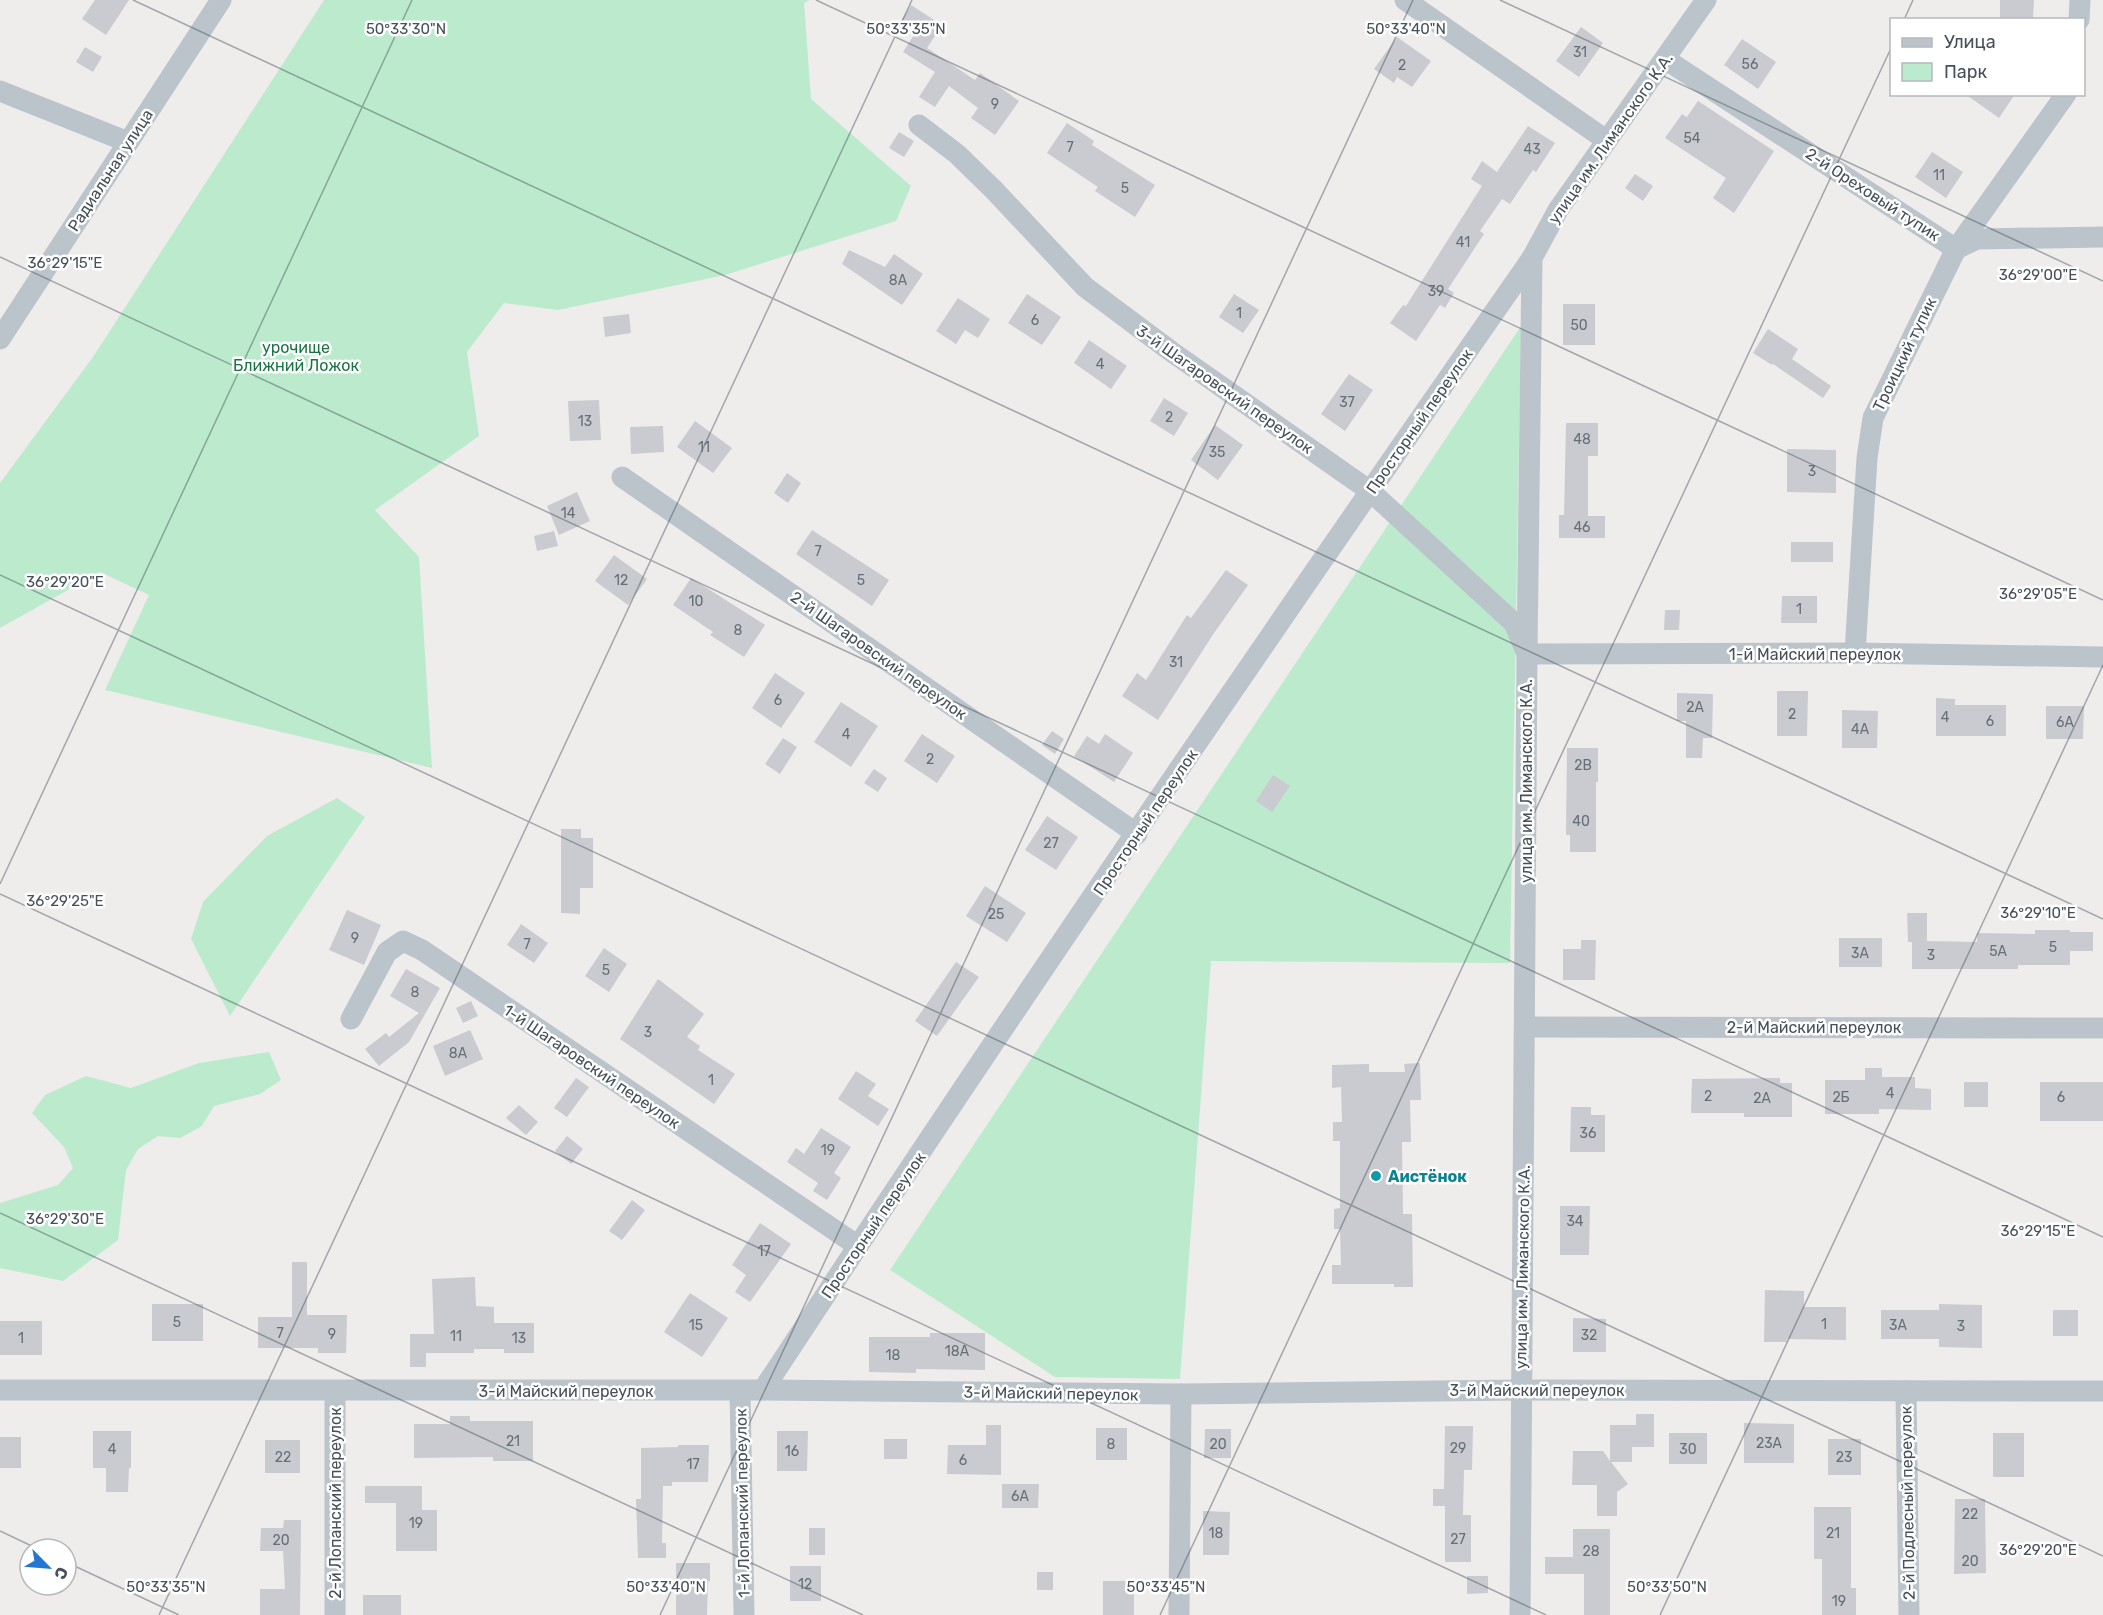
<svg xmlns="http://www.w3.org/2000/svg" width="2103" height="1615" font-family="Rubik,sans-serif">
<rect width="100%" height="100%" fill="#efecec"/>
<!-- green -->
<g fill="#bbebcc">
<path d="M324,0H810L804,3L811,99L911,186L896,221L725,275L558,310L504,303L467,352L479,436L375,510L419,557L432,768L105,690L149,595L100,572L0,628V483L93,357Z"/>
<path d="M1521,326L1510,963L1211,961L1180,1379L1055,1377L890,1270Z"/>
<path d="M337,798L365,817L230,1016L191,939L203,902L267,836Z"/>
<path d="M269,1052L281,1080L260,1094L214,1106L202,1126L180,1138L158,1136L138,1149L126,1170L118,1240L63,1281L0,1268V1203L58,1185L73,1168L64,1147L32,1113L45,1095L86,1076L131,1088L199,1063Z"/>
</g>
<!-- building -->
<g fill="#c9cbd1">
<path d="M95,0H129L106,35L82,19Z"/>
<path d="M2000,0H2034L2033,18H2000Z"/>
<path d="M911,5L942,25L927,48L975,80L980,73L1019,101L995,135L971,118L978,108L949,86L935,107L919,97L935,72L903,52L916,32L901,21Z"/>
<path d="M1581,27L1603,43L1579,77L1556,61Z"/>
<path d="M1397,37L1431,61L1412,87L1397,77L1394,83L1374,69Z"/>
<path d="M1742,39L1776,62L1758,89L1724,65Z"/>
<path d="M85,47L102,57L93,72L76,62Z"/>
<path d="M1965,94H2015L1999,118Z"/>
<path d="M1698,101L1774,151L1734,213L1713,198L1726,178L1665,138L1682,114L1687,117Z"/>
<path d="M1067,123L1094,141L1092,145L1155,185L1135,217L1095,191L1098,187L1047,153Z"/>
<path d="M1528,126L1555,143L1536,172L1533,170L1510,204L1502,199L1480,231L1484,234L1448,289L1454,293L1445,308L1440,305L1416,341L1390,323L1403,305L1406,306L1482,186L1471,179L1482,161L1497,172Z"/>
<path d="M899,132L914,141L904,157L889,148Z"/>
<path d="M1932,152L1963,172L1946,198L1915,177Z"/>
<path d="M1635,174L1653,186L1643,201L1625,188Z"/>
<path d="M849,250L885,267L894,254L923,274L902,305L842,264Z"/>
<path d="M1027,294L1061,317L1042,345L1008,323Z"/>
<path d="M1234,294L1259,310L1243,333L1219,317Z"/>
<path d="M958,298L990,319L978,338L965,330L956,344L936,331Z"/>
<rect x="1563" y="304" width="32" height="41"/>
<path d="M629,314L631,333L605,337L603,317Z"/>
<path d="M1768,329L1798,349L1792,359L1831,386L1823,398L1773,364L1772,365L1753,353Z"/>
<path d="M1089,340L1127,366L1111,389L1074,363Z"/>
<path d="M1349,374L1373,390L1345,431L1321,414Z"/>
<path d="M1164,398L1188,413L1174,436L1150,421Z"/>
<path d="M599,400L601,440L570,441L568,401Z"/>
<path d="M695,421L732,448L713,473L677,447Z"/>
<path d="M1566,423H1598V456H1588V516H1605V538H1559V515H1564Z"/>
<path d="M1215,425L1243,445L1218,480L1191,460Z"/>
<path d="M663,426L664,452L631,454L630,427Z"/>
<path d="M1787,449L1836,450V493L1787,492Z"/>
<path d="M787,473L801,483L788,503L774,493Z"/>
<path d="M577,492L590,521L559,535L547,506Z"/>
<path d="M812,530L889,580L872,606L796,554Z"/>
<path d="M554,531L558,546L537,551L534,536Z"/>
<rect x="1791" y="542" width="42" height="20"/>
<path d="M614,555L647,579L628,605L595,581Z"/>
<path d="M1226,570L1248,585L1214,633L1158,720L1122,696L1137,673L1146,680L1187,615L1191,618Z"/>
<path d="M691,578L765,625L744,657L710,635L713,632L673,605Z"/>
<path d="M1782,596H1817V623H1781Z"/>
<path d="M1665,610H1680L1679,630H1664Z"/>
<path d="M775,673L805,693L781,728L752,708Z"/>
<path d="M1777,691H1808L1807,736H1777Z"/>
<path d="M1677,693L1713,694L1712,738H1703L1702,758H1686V721H1677Z"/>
<path d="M1936,698L1955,699V705H2006V736H1936Z"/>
<path d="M841,702L878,726L851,767L814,742Z"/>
<path d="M2046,706H2084L2083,739H2046Z"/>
<path d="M1842,710L1878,711L1877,748H1842Z"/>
<path d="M1052,731L1064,739L1055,754L1042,745Z"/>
<path d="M922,734L955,756L937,783L904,761Z"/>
<path d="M1105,734L1133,753L1114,782L1074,756L1087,736L1099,744Z"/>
<path d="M783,738L797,747L780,774L765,764Z"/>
<path d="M1567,748H1598V782H1596V852H1570V835H1566Z"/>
<path d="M874,769L887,778L878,792L864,783Z"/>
<path d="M1273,775L1290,786L1272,812L1256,801Z"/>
<path d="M1047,816L1078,837L1056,870L1025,850Z"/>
<path d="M561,829H581V838H593V888H580V914L561,913Z"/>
<path d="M985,886L1026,913L1007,942L966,916Z"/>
<path d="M347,910L381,925L364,965L329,950Z"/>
<path d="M1907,913H1927V941L1977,942V933L2035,934V930H2070V932H2093V951H2070V965H2018V969H1912V942H1908Z"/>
<path d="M521,924L548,943L534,963L507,945Z"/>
<rect x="1839" y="938" width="43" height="29"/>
<path d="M1581,940H1596L1595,980H1563V949H1581Z"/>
<path d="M604,948L627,964L609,992L585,976Z"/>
<path d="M956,962L979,977L937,1036L915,1021Z"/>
<path d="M406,969L440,988L409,1042L379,1066L365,1049L386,1033L389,1037L419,1013L390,996Z"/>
<path d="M658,979L704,1014L687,1037L700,1046L698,1050L735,1074L714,1104L620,1039Z"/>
<path d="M471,1001L478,1016L463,1023L456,1008Z"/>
<path d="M470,1030L483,1059L445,1076L433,1046Z"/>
<path d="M1420,1063L1421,1100H1410L1411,1142H1402L1403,1214H1412L1413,1287H1394V1284H1332V1265H1341L1340,1229H1334V1209L1340,1208V1141H1333V1122H1342L1341,1087L1332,1088V1065L1369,1064V1072H1405L1404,1064Z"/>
<path d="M1865,1068H1882V1077H1915V1088L1931,1089V1110L1879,1109V1114H1825V1080H1865Z"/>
<path d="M856,1071L876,1084L868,1096L889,1109L878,1126L838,1099Z"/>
<path d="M576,1078L589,1087L567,1117L554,1108Z"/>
<path d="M1780,1078V1083H1792V1117H1744V1113H1691L1692,1079Z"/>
<rect x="1964" y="1082" width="24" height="25"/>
<rect x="2040" y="1082" width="63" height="39"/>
<path d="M519,1105L538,1122L526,1135L506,1118Z"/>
<path d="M1571,1107H1591V1115H1605V1152H1570Z"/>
<path d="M821,1128L851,1147L834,1173L841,1178L827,1200L813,1191L818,1183L787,1162L796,1148L804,1154Z"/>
<path d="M567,1136L583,1149L571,1164L555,1151Z"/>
<path d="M632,1200L645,1210L622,1240L609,1231Z"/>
<path d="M1560,1206H1590L1589,1255H1560Z"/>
<path d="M760,1223L791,1244L750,1302L735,1292L746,1275L732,1265Z"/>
<path d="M292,1262H307V1315H347L346,1353H318V1348H258V1317H292Z"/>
<path d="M475,1277L476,1306L494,1307V1323H534V1353H504V1349H474V1353H426V1367H410V1334H434L432,1279Z"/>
<path d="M1765,1290L1804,1291V1307H1846V1340L1787,1339V1342H1764Z"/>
<path d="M690,1293L728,1318L702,1357L664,1332Z"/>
<rect x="152" y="1304" width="51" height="37"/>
<path d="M1939,1304L1982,1305V1348L1939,1347V1339H1881V1310H1939Z"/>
<rect x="2053" y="1310" width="25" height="26"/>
<path d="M1573,1318L1606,1319V1352H1573Z"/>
<rect x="0" y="1321" width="42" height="34"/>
<path d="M930,1333H985V1370L916,1369V1373L869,1372V1337H930Z"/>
<path d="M1636,1414H1654V1447H1632V1462H1611L1628,1484L1617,1492V1516H1597V1485H1572L1573,1451H1603L1610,1461V1425H1636Z"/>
<path d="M450,1416H470V1421H533V1461H493V1457L414,1458V1424H450Z"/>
<path d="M1744,1423L1794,1424V1463H1744Z"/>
<path d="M986,1425H1001V1475L947,1474L948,1445H986Z"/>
<path d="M1445,1426H1473L1472,1470H1464L1463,1515H1471V1562H1445V1506H1433V1489H1444Z"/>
<rect x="1096" y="1428" width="31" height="32"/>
<path d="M1205,1429H1231V1458H1204Z"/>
<path d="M93,1431H131V1468H129L128,1492H106V1468H93Z"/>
<path d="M777,1431H808L807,1471H777Z"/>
<rect x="1669" y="1433" width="38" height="31"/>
<rect x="1993" y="1433" width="31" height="44"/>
<rect x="0" y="1437" width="21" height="31"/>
<rect x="884" y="1439" width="23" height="20"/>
<rect x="1828" y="1439" width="33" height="36"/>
<rect x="265" y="1440" width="35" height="33"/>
<path d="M678,1445H709L708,1482H672V1486H663L662,1543H666V1558H638L636,1499H641V1448L678,1447Z"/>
<path d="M1002,1484H1039L1038,1508H1002Z"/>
<path d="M365,1486H422V1510H437V1551H396V1503H365Z"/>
<path d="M1955,1499H1985L1986,1573L1954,1574Z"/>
<path d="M1814,1507H1851V1588H1856V1615H1822V1559H1814Z"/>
<path d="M1203,1511L1230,1512L1229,1555H1203Z"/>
<path d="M284,1520H301L300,1615H260V1589H285L283,1551H260L261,1528H283Z"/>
<rect x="809" y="1528" width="16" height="27"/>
<path d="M1573,1529H1610V1615H1584V1574H1545V1557H1573Z"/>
<path d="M676,1563H710V1581H708L707,1615H676Z"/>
<rect x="790" y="1566" width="31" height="35"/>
<rect x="1037" y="1572" width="16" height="18"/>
<path d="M1467,1576H1488V1593L1467,1594Z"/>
<rect x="1103" y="1581" width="31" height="34"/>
<rect x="363" y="1595" width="38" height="20"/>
</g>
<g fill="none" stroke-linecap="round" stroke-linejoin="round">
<!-- street -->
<g stroke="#bbc4cb" stroke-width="21">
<path d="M1405,0L1606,140"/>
<path d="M2079,20L2080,0"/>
<path d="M1665,59L1956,249L1977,239L2103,237"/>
<path d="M0,91L128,142"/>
<path d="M919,125L957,154L994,190L1085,287L1172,352L1370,491L1514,623L1527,654L1855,653L2103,657"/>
<path d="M0,339L221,0"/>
<path d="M622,477L1137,834"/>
<path d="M1855,653L1867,458L1873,418L1956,249L2066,94"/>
<path d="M351,1019L387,952L403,941L422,950L858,1246"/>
<path d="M1525,1027L2103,1028"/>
<path d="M0,1390H763L1181,1394L1520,1390L2103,1391"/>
<path d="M763,1390C1013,1009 1271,632 1532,258"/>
<path d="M740,1391L744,1615"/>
<path d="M1906,1391L1909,1615"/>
<path d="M335,1615V1391"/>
<path d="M1179,1615L1181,1394"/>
<path d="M1520,1615L1527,654L1532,258L1558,210L1706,0"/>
</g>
</g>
<!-- ticks -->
<path fill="none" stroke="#455058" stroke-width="1.5" stroke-opacity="0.45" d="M133,0L2103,919M816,0L2103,600M1500,0L2103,281M1904,20L1913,0M0,257L2103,1237M0,575L2103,1556M0,884L412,0M0,894L1546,1615M0,1213L863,1615M0,1531L38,1549M66,1562L179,1615M159,1615L912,0M660,1615L1413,0M1160,1615L1892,46M1660,1615L2103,665"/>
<!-- markers -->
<circle fill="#0f9aa8" stroke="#fff" stroke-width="2" cx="1376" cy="1176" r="6"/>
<g text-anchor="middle" stroke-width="5" stroke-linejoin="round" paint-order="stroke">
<!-- number labels -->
<g font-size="14" fill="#666f76">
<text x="1580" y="57">31</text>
<text x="1750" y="69">56</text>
<text x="1402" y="70">2</text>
<text x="995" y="109">9</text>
<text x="1692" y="143">54</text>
<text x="1070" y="152">7</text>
<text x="1532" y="154">43</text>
<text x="1939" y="180">11</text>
<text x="1125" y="193">5</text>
<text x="1463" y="247">41</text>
<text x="898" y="285">8А</text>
<text x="1436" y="296">39</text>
<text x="1239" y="318">1</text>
<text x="1035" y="325">6</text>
<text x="1579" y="330">50</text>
<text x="1100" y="369">4</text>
<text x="1347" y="407">37</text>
<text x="1169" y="422">2</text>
<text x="585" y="426">13</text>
<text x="1582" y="444">48</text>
<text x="704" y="452">11</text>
<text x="1217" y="457">35</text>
<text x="1812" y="476">3</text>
<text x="568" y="518">14</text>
<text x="1582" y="532">46</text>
<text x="818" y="556">7</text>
<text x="621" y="585">12</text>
<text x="861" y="585">5</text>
<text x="696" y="606">10</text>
<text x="1799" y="614">1</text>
<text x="738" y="635">8</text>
<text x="1176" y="667">31</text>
<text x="778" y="705">6</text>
<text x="1695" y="712">2А</text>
<text x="1792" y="719">2</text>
<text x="1945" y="722">4</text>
<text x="1990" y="726">6</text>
<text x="2065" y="727">6А</text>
<text x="1860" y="734">4А</text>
<text x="846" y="739">4</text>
<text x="930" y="764">2</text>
<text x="1583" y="770">2В</text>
<text x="1581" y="826">40</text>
<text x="1051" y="848">27</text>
<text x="996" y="919">25</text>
<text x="355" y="943">9</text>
<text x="527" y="949">7</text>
<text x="2053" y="952">5</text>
<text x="1998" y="956">5А</text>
<text x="1860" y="958">3А</text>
<text x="1931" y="960">3</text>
<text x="606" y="975">5</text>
<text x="415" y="997">8</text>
<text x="648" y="1037">3</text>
<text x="458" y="1058">8А</text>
<text x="711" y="1085">1</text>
<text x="1890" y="1098">4</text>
<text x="1708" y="1101">2</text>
<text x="1841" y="1102">2Б</text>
<text x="2061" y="1102">6</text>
<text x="1762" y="1103">2А</text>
<text x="1588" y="1138">36</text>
<text x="828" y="1155">19</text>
<text x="1575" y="1226">34</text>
<text x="764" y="1256">17</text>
<text x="177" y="1327">5</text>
<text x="1824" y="1329">1</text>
<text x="696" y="1330">15</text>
<text x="1898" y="1330">3А</text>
<text x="1961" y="1331">3</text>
<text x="280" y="1338">7</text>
<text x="332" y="1339">9</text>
<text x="1589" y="1340">32</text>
<text x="456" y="1341">11</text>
<text x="21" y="1343">1</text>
<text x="519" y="1343">13</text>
<text x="957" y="1356">18А</text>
<text x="893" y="1360">18</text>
<text x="513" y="1446">21</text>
<text x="1769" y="1448">23А</text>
<text x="1111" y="1449">8</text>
<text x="1218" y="1449">20</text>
<text x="1458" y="1453">29</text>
<text x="112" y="1454">4</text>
<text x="1688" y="1454">30</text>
<text x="792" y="1456">16</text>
<text x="283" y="1462">22</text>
<text x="1844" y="1462">23</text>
<text x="963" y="1465">6</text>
<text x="693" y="1469">17</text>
<text x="1020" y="1501">6А</text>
<text x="1970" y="1519">22</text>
<text x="416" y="1528">19</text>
<text x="1216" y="1538">18</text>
<text x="1833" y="1538">21</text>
<text x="1458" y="1544">27</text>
<text x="281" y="1545">20</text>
<text x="1591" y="1556">28</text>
<text x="1970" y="1566">20</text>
<text x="805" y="1589">12</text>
<text x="1839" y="1606">19</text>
</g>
<!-- street labels -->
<g font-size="16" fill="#455058" stroke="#fff">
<text transform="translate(1610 138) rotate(-55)" y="6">улица им. Лиманского К.А.</text>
<text transform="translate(110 170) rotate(-57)" y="6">Радиальная улица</text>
<text transform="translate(1873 194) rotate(33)" y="6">2-й Ореховый тупик</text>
<text transform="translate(1904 354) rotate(-64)" y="6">Троицкий тупик</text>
<text transform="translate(1225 389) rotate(35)" y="6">3-й Шагаровский переулок</text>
<text transform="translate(1419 421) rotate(-55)" y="6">Просторный переулок</text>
<text x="1815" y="660">1-й Майский переулок</text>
<text transform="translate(879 655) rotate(35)" y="6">2-й Шагаровский переулок</text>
<text transform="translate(1526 781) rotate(-90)" y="6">улица им. Лиманского К.А.</text>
<text transform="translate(1145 822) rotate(-56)" y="6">Просторный переулок</text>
<text x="1814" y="1033">2-й Майский переулок</text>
<text transform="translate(592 1066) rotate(34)" y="6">1-й Шагаровский переулок</text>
<text transform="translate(873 1225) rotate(-56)" y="6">Просторный переулок</text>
<text transform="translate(1522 1267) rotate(-89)" y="6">улица им. Лиманского К.А.</text>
<text x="1537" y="1396">3-й Майский переулок</text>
<text x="566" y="1397">3-й Майский переулок</text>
<text transform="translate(1051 1393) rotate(1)" y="6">3-й Майский переулок</text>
<text transform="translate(335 1503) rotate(-90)" y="6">2-й Лопанский переулок</text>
<text transform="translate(742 1503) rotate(-91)" y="6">1-й Лопанский переулок</text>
<text transform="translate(1907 1503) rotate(-91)" y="6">2-й Подлесный переулок</text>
</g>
<!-- park labels -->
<g font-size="16" fill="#1b7444" stroke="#fff">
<text x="296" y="353">урочище<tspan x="296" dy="18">Ближний Ложок</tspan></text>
</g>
<!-- culture labels -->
<g font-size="16" font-weight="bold" fill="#0d838f" stroke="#fff" text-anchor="start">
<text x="1388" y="1182">Аистёнок</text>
</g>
</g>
<g font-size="15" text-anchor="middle" fill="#455058" stroke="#fff" stroke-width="5" stroke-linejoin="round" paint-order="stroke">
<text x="406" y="34">50°33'30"N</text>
<text x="906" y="34">50°33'35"N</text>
<text x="1406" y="34">50°33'40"N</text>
<text x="65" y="268">36°29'15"E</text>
<text x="2038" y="280">36°29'00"E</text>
<text x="65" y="587">36°29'20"E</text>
<text x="2038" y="599">36°29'05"E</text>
<text x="65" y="906">36°29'25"E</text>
<text x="2038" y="918">36°29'10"E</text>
<text x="65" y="1224">36°29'30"E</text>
<text x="2038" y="1236">36°29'15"E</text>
<text x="2038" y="1555">36°29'20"E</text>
<text x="166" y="1592">50°33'35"N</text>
<text x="666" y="1592">50°33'40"N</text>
<text x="1166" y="1592">50°33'45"N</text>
<text x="1667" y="1592">50°33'50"N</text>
</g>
<!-- legend -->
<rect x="1890" y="18" width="195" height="78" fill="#ffffff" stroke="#b5b9bc" stroke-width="1.5"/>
<rect x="1902" y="38" width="30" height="9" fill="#bbc4cb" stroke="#b5b9bc" stroke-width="1.5"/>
<text x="1944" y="48" font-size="18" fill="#455058">Улица</text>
<rect x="1902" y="63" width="30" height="18" fill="#bbebcc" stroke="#b5b9bc" stroke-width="1.5"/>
<text x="1944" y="78" font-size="18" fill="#455058">Парк</text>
<!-- north arrow -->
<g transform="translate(48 1567) rotate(115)"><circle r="28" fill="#ffffff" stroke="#b5b9bc" stroke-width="1.5"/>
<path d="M0-4.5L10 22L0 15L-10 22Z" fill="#2376d2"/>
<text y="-9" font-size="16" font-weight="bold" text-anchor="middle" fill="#455058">С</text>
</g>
</svg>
